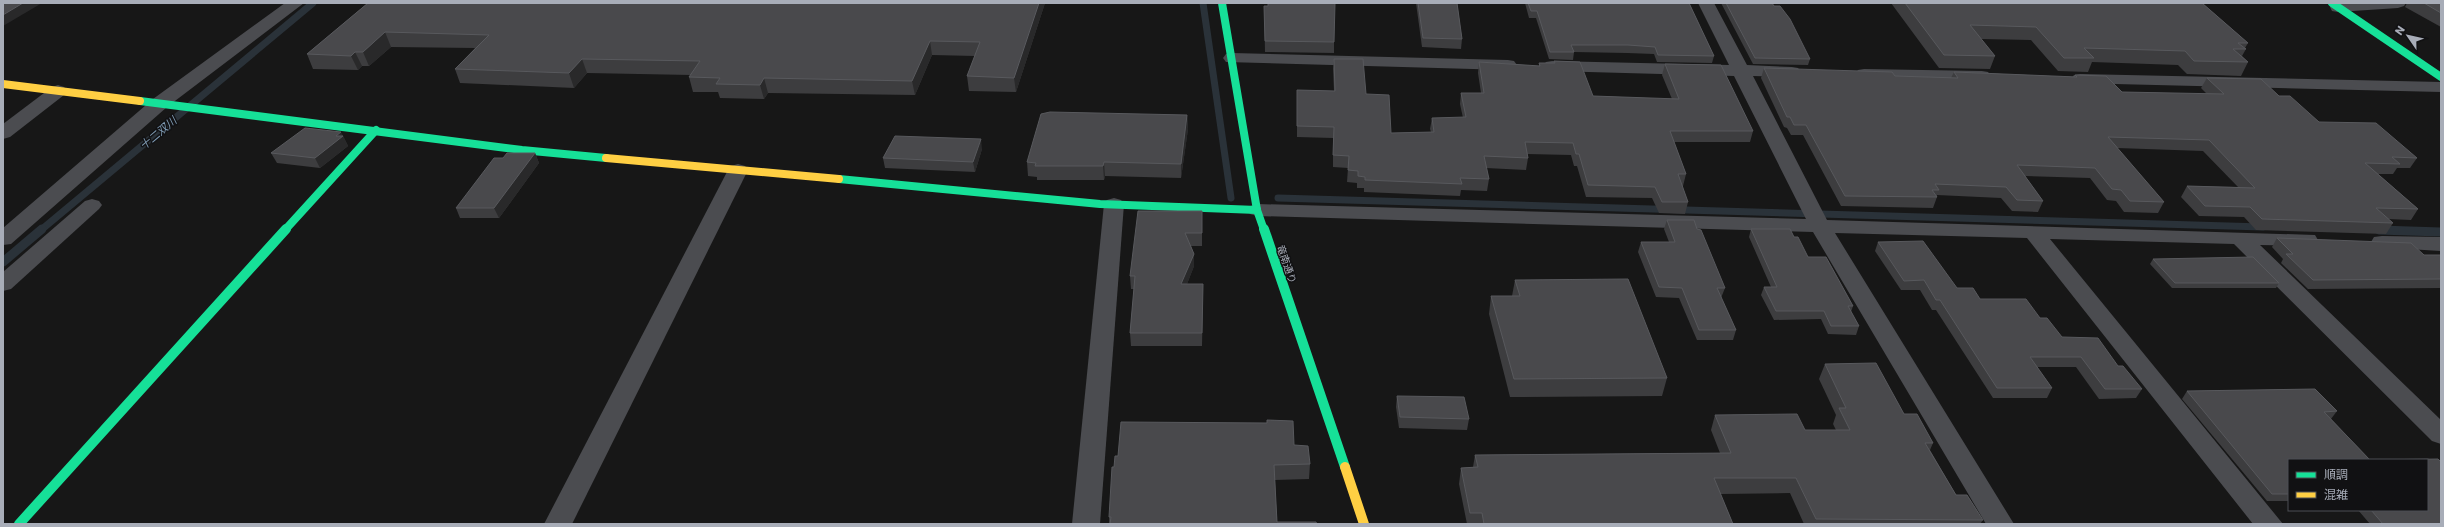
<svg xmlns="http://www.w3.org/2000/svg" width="2444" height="527" font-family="Poppins,'Noto Sans JP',sans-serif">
<rect width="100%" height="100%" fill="#171717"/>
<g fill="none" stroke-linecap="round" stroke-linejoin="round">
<!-- stream-far1 -->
<g stroke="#2a3239" stroke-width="7">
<path d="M1203,3L1231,198"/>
<path d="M1278,198L2263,227"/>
<path d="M41,230L313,3"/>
<path d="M2379,230H2382"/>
</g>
<!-- stream -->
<g stroke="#2a3239" stroke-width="9">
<path d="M2379,230L2441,232"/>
<path d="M3,262L42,229"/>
</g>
<!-- street -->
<g fill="#4b4c50" fill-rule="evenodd">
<path d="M285,3H304L167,107L11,244L3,245V228L153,99Z"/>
<path d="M1698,3H1714L1747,65L1792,67L1798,68L1801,72L1798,76L1792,77L1753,76L1827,220L2315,235L2318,240L2315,245L2307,246L2260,245L2441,420V444L2432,441L2234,244L2050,239L2283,524H2253L2027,238L1835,233L2014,524H1986L1813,232L1257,216L1250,214L1247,210L1250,206L1257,204L1806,219L1734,76L1552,71L1546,70L1543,66L1546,62L1552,61L1729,65Z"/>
<path d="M2332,3H2406L2404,6L2398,8L2338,12L2332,11L2330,7Z"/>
<path d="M1232,53L1508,60L1514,61L1517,65L1514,69L1508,70L1226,62L1223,58L1226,54Z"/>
<path d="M1864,69L1982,71L1988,72L1991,76L1988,80L1982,81L1858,78L1855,74L1858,70Z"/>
<path d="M2080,74L2441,82V92L2074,83L2071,79L2074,75Z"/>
<path d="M58,85L64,87L67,91L64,95L10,137L3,139V124L52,87Z"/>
<path d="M738,164L745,166L748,170L572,524H544L728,170L731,166Z"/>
<path d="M1114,198L1121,200L1124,204L1100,524H1072L1104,204L1107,200Z"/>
<path d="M92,199L99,201L102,205L99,209L11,289L3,291V272L85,201Z"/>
<path d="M2382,236L2441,237V251L2374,247L2371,242L2374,237Z"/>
</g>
<!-- fast-far1 -->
<g stroke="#16e098" stroke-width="8">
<path d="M1222,3L1257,210L1264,230"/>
<path d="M2332,3L2441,77"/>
<path d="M140,101L522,150L606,158"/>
<path d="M839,179L1100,204L1257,210"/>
<path d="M285,230L376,130"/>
</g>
<!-- fast -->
<g stroke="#16e098" stroke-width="10">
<path d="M1264,229L1345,467"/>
<path d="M19,524L286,229"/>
</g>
<!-- slow-far1 -->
<g stroke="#ffcf43" stroke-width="8">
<path d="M3,84L140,101"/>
<path d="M606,158L839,179"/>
</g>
<!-- slow -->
<path stroke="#ffcf43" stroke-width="10" d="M1345,467L1364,524"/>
</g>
<!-- wall -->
<g fill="#3d3d3f">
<path d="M368,3H1045L1016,92L969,91L967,76L975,56L932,55L915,95L768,93L764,99L720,98L718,92H693L689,77L691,75L587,73L574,88L460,83L455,69L475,48L391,47L369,66H362L358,70L313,69L307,54Z"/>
<path d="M1416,3H1457L1462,39L1461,49L1422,47Z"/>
<path d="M1525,3H1689L1714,56L1712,63L1657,62L1654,54L1627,53L1574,52L1573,60L1549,59L1536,18H1529Z"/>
<path d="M1721,3H1772L1810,59L1808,65L1753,64Z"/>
<path d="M1891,3H2202L2248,43L2245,48L2246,49L2242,56L2248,62L2241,76L2187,74L2178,65L2092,62L2088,72L2058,71L2031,40L1981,39L1995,56L1990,69L1939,68Z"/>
<path d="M2407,3H2441V27L2405,7Z"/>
<path d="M1264,6L1334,42V53L1265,52Z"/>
<path d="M1334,59L1366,94L1391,133L1431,132L1430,129L1432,118H1463L1460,104L1461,93H1481L1478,73L1479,62L1539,66V63H1554V61L1593,96L1672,99L1662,75L1665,64L1753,131L1750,142H1674L1686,174L1683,186H1682L1688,202L1685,214L1659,213L1652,198L1586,197L1577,166H1574L1571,155L1527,154L1528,158L1526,170L1486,168L1489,179L1487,191L1461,190L1460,196L1364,192V188H1357V183L1347,182L1348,168L1333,167V138L1297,137V90L1334,91L1333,69Z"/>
<path d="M1764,68L1895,76L1951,78L1954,72L2075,77V75L2122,92L2207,94L2201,88L2207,78L2279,96L2319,122L2417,158L2410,168H2397L2393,174H2378L2418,209L2411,220L2388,219L2393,223L2386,234L2256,230L2244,217L2199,216L2181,197L2187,186L2238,187L2203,151L2117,148L2164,202L2158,213L2124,212L2116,201L2107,200L2090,178L2025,176L2043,201L2038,212L2012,211L2001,198L1937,195V197L1933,208L1841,206L1803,135H1791L1787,128L1784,127L1761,78Z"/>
<path d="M1187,115L1188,129L1181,178L1105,176L1104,180H1037V177L1028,176L1027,162Z"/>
<path d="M343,136L348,146L320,168L277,163L271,153Z"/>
<path d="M982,149L975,172L885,168L883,158Z"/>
<path d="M535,153L539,163L499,218H460L456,208L503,158Z"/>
<path d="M1202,211V246H1191L1194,254V266L1187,284H1203L1202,346H1131L1130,333L1134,289H1131L1130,276Z"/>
<path d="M1667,220L1697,229L1725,288L1721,298L1736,330L1733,340H1697L1679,298L1656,297L1638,252L1641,242H1669L1664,229Z"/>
<path d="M1751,229L1794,237L1808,257L1853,306L1851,312L1859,326L1856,335L1828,334L1821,319L1774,320L1761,295L1764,287H1771L1749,237Z"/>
<path d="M2277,238L2424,255H2441V288L2308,289L2281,263L2283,259L2272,247Z"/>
<path d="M1878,242L1957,288L1980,299L2040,318L2062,337L2118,366L2142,389L2136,398L2099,399L2076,367H2037L2052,388L2047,398H1993L1936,310H1932L1920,290H1901L1875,251Z"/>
<path d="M2153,259L2279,283L2276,288H2172L2150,264Z"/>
<path d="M1515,280L1667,378L1662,396L1510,397L1489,314L1491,296H1512Z"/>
<path d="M1825,364L1904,414L1933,443L1930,450L1956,495L1983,520L1980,524H1804L1790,493L1720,494L1733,524H1467L1459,484L1461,468L1473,467L1475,455L1720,453L1711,430L1715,415L1805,430H1836L1833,424L1836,415L1819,379Z"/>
<path d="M2315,389L2337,411L2331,419L2370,460L2438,459L2441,462V524H2370L2358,510H2427V460H2289V501H2267L2182,399L2187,391Z"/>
<path d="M1397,396L1469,419L1467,430L1399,428L1396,407Z"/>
<path d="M1294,445L1310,464L1309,479L1275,480L1277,522L1317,524H1109V517Z"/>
</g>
<!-- shaded-wall -->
<g fill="#29292a">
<path d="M23,3H42L3,26V15Z"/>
<path d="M1039,3H1045L1016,92L1014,78Z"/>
<path d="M385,32L391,47L369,66L363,52Z"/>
<path d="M930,41L932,55L915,95L912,81Z"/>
<path d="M355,52L362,66L358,70L351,56Z"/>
<path d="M582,59L587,73L574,88L569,73Z"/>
<path d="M764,78L768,93L764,99L760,85Z"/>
<path d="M1187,115L1188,129L1181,178V164Z"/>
<path d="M341,132L348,146L320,168L315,158L336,136Z"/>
<path d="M981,139L982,149L975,172L973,162Z"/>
<path d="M535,153L539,163L499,218L494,208Z"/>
<path d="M1104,162L1105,176L1104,180L1103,166Z"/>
<path d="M1194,254V266L1182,297L1181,284Z"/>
<path d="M1203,284V297L1202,346V333Z"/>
</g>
<!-- building -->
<g fill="#49494c" stroke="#58595d">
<path d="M3,3H23L3,15Z"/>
<path d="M368,3H1039L1014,78L967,76L980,42L930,41L912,81L764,78L760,85L716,84L720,78L689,77L700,61L582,59L569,73L455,69L489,35L385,32L363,52H355L351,56L307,54Z"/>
<path d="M1268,3H1335L1334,42L1265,41L1264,6H1268Z"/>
<path d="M1418,3H1457L1462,39L1423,38Z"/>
<path d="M1528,3H1689L1714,56L1658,55L1655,47L1628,45H1571L1574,52H1550L1537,11H1531Z"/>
<path d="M1726,3H1772L1774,6H1780L1790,19L1810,59L1755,58Z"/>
<path d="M1905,3H2202L2248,43H2238L2246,49H2233L2248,62L2194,61L2185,51L2084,48L2094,58H2064L2036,27L1970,25L1995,56L1944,55Z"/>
<path d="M2424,3H2441V13Z"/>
<path d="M1334,59H1363L1366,94L1389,95L1391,133L1434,132L1432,118L1466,117L1461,93H1484L1479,62L1540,66L1539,63H1555L1554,61L1580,62L1593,96L1679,99L1665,64L1721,65L1753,131H1670L1686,174H1678L1688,202H1662L1655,187L1588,185L1579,154H1576L1573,143L1525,142L1528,158L1484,156L1489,179L1460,178L1462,184L1365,180V177L1358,176V171L1348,170L1349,156L1333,155L1334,127L1297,126V90L1335,91Z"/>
<path d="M1764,68L1892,72L1895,76L1958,78L1954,72L2077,77L2075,75L2106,76L2122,92L2224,94L2207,78L2261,79L2279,96H2290L2319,122L2376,123L2417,158L2392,157L2400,164L2365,163L2418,209L2376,208L2393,223L2262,219L2250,207L2205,206L2187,186L2255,188L2209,140L2108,137L2164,202L2130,201L2121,190L2112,189L2095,168L2017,165L2043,201L2017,200L2006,187L1935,184L1939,190H1932L1937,197L1845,196L1806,125H1794L1790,117H1787Z"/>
<path d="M1050,112L1187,115L1181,164L1104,162L1103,166H1035L1036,163L1027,162L1041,114Z"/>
<path d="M305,128L341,132L336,136H343L315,158L271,153Z"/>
<path d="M895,136L981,139L973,162L883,158Z"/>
<path d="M507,153H535L494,208H456L494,158H503Z"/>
<path d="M1138,211H1202V233H1185L1194,254L1181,284H1203L1202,333H1130L1135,276H1130Z"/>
<path d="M1667,220H1694L1697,229L1701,230L1725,288H1717L1736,330H1699L1682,288L1659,287L1641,242H1675Z"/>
<path d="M1751,229H1790L1794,237H1798L1808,257H1826L1853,306H1848L1859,326H1831L1824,311H1776L1764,287H1777Z"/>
<path d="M2277,238L2411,243L2424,255H2441V279L2313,280L2286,254H2293Z"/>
<path d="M1923,241L1957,288H1973L1980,299H2026L2040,318H2047L2062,337L2098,338L2118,366H2123L2142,389H2105L2081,357H2030L2052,388H1997L1940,300H1936L1924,280L1904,281L1878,242Z"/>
<path d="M2253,257L2279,283H2175L2153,259Z"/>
<path d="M1628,279L1667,378L1514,379L1491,296H1520L1515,280Z"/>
<path d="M1876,363L1904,414H1917L1933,443H1925L1956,495H1967L1983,520L1816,519L1796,478H1714L1733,524H1484L1482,513H1470L1461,468L1478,467L1475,455L1731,453L1715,415L1797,414L1805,430H1850L1839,408H1846L1825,364Z"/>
<path d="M2315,389L2337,411L2324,412L2370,460L2438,459L2441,462V524H2383L2371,510H2427V460H2289V494H2272L2187,391Z"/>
<path d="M1397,396L1464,397L1469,419L1400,417Z"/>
<path d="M1267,420L1293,421L1294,445L1308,446L1310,464L1274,465L1277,522H1316L1317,524H1110L1111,517H1109L1112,467H1114L1115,456H1118L1121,422L1267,423Z"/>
</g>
<g text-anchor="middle" stroke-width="3" stroke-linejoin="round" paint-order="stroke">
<!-- street labels -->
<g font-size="10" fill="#a8adb8" stroke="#111113">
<text transform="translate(1287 264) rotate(71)" y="4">竜南通り</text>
</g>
<!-- water labels -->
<g font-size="11" font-style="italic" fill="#7f9bb3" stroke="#111113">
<text transform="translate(158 133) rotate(-40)" y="4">十二双川</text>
</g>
</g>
<!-- border -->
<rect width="2444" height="527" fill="none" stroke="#a8adb8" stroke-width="8"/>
<!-- legend -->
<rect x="2288" y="459" width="140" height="52" fill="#111113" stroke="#4d4f55"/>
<rect x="2296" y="472" width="20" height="6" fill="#16e098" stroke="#4d4f55"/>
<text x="2324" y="479" font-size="12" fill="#a8adb8">順調</text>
<rect x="2296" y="492" width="20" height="6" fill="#ffcf43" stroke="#4d4f55"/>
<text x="2324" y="499" font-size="12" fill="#a8adb8">混雑</text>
<!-- north arrow -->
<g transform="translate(2408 36) rotate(304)" stroke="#111113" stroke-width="3" paint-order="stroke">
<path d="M0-3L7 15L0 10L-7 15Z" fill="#a8adb8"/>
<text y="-6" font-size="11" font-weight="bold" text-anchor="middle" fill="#a8adb8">N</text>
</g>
</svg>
